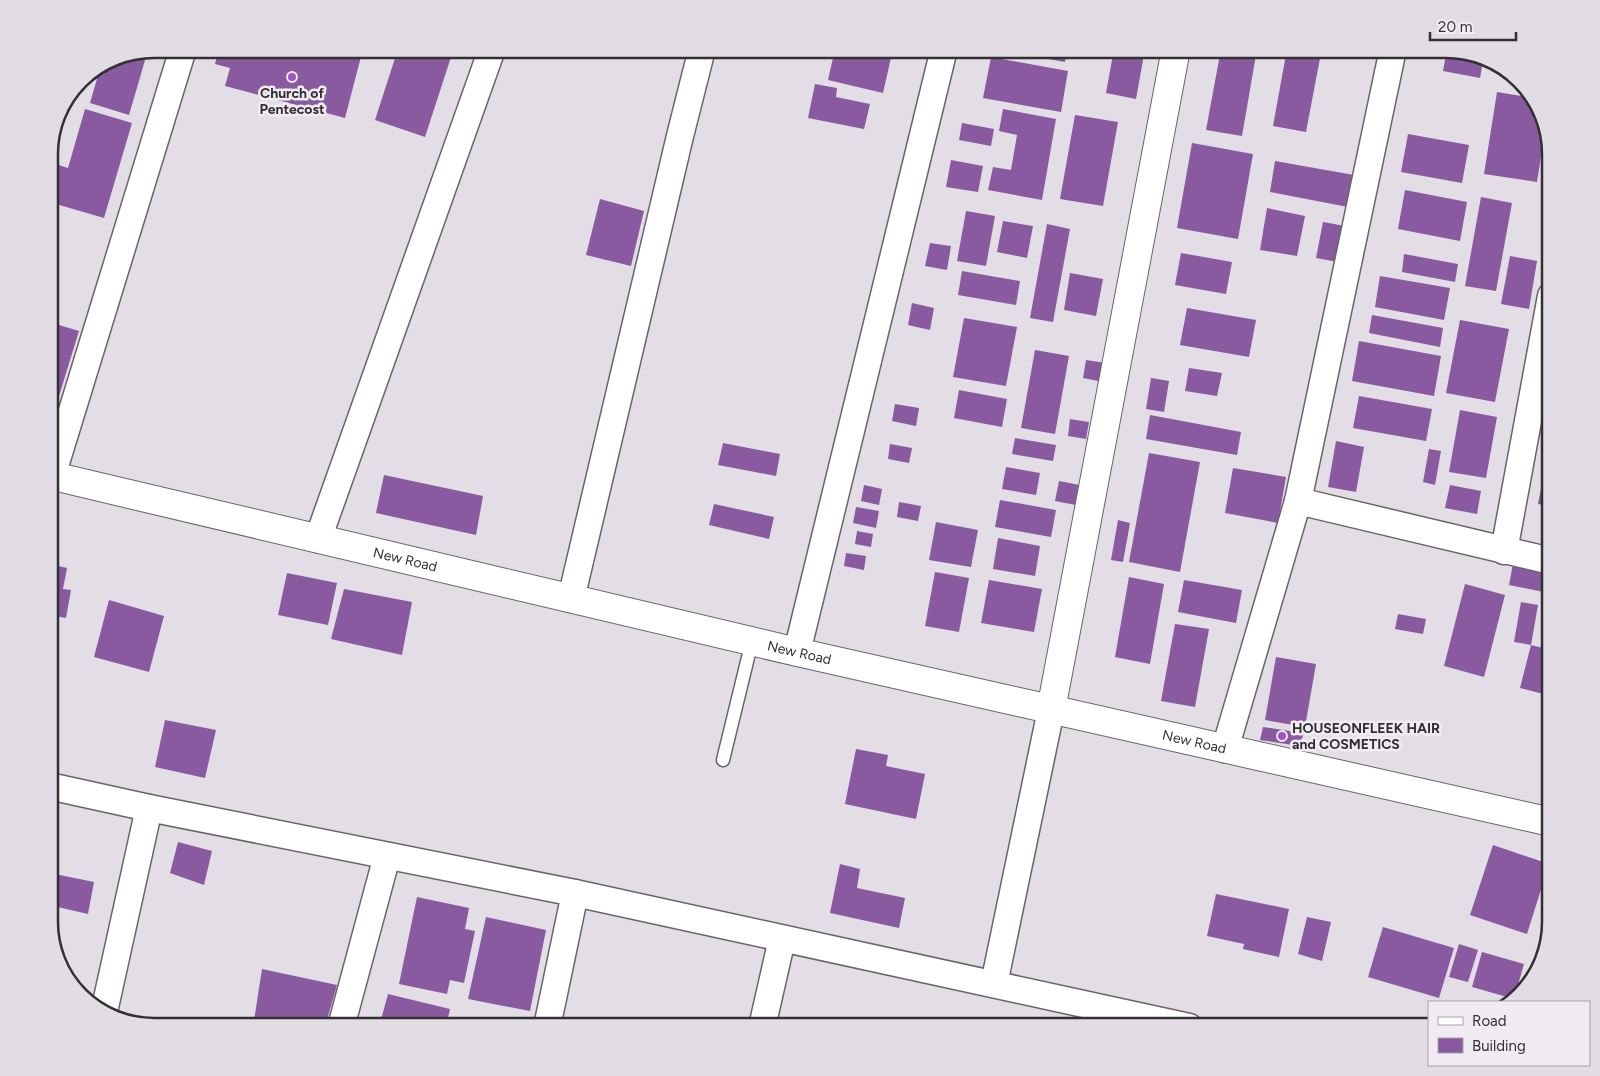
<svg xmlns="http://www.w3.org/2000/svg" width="1600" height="1076" font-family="Figtree,sans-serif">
<rect width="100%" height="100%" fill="#e3dee6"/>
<!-- building -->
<g fill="#895a9f">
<path d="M219,49H363L345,118L225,86L230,68L215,64Z"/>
<path d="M398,49H436L452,54L425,137L375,120Z"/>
<path d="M835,49H893L883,93L828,80Z"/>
<path d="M1003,49H1067L1065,62L1003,51Z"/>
<path d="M1114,49H1145L1136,99L1106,93Z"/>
<path d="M1221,49H1257L1242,136L1206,130Z"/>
<path d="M1287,49H1297L1321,53L1306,132L1273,126Z"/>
<path d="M1447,49L1483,60L1480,78L1443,71Z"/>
<path d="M148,50L129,115L90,103L101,65L114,57Z"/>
<path d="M991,57L1068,71L1061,112L983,98Z"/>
<path d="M815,84L837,88L836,97L870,104L864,129L808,118Z"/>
<path d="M1497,92L1534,98L1537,101L1545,131L1537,182L1484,174Z"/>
<path d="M85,109L132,123L104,218L49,202V162L68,168Z"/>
<path d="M1003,109L1056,119L1042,200L988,190L993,167L1011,170L1017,135L999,131Z"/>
<path d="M1075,115L1118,122L1103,206L1060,199Z"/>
<path d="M962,123L994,129L991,146L959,140Z"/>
<path d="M1408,134L1469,145L1462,183L1401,172Z"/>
<path d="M1192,143L1253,154L1238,239L1177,228Z"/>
<path d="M951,160L983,166L978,192L946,187Z"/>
<path d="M1275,161L1354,175L1348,207L1270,192Z"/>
<path d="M1405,190L1467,202L1460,241L1398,229Z"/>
<path d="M1481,197L1512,203L1496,291L1465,286Z"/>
<path d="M600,199L644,211L631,266L586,255Z"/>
<path d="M1267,208L1305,216L1297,256L1260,250Z"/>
<path d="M966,211L995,216L986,266L957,261Z"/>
<path d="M1003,221L1033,226L1027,258L997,252Z"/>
<path d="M1323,222L1345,226L1338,262L1316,258Z"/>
<path d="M1047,224L1070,229L1053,322L1030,318Z"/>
<path d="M930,243L951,246L947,270L925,266Z"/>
<path d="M1181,253L1232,262L1226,294L1175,285Z"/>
<path d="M1404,254L1458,264L1455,282L1402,272Z"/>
<path d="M1510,256L1537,261L1529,309L1501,304Z"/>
<path d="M962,271L1020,281L1016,305L958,295Z"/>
<path d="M1070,273L1103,279L1096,316L1064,310Z"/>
<path d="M1380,276L1450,288L1444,320L1375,307Z"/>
<path d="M912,303L934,308L930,330L908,325Z"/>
<path d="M1187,308L1256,320L1249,357L1180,345Z"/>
<path d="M1372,315L1443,328L1440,347L1369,333Z"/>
<path d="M964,318L1017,327L1006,386L953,377Z"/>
<path d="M1460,320L1509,329L1495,402L1446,393Z"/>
<path d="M49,322L79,331L59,396L49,392Z"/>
<path d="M1359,341L1441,356L1434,396L1352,381Z"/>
<path d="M1035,350L1069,356L1055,434L1021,428Z"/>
<path d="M1086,360L1106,363L1103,382L1083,378Z"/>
<path d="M1189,368L1222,373L1217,396L1185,391Z"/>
<path d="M1151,378L1169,381L1164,412L1146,409Z"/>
<path d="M959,390L1007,399L1002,427L954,418Z"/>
<path d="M1359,396L1432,409L1426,441L1353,428Z"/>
<path d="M895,404L919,408L916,426L892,421Z"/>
<path d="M1460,410L1497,417L1486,478L1449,472Z"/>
<path d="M1150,415L1241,432L1237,455L1146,439Z"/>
<path d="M1070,419L1089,422L1086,439L1068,436Z"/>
<path d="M1015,438L1056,445L1053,461L1012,454Z"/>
<path d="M1336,441L1364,447L1356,492L1328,487Z"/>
<path d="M723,443L780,454L776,476L718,465Z"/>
<path d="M890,444L912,448L909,463L888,459Z"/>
<path d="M1429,449L1441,451L1435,485L1423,482Z"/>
<path d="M1548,452H1551V506L1538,504Z"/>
<path d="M1149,453L1200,462L1180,572L1129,562Z"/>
<path d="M1006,467L1040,473L1036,495L1002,489Z"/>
<path d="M1233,468L1286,477L1278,523L1225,513Z"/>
<path d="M384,475L483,496L476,535L376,513Z"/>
<path d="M1059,481L1090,487L1086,507L1055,501Z"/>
<path d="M864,485L882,489L879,505L861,501Z"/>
<path d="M1450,485L1481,491L1477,514L1445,508Z"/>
<path d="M1000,500L1056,510L1051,537L995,527Z"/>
<path d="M899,502L921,506L918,521L897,517Z"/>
<path d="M714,504L774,517L769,539L709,525Z"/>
<path d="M856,507L879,511L876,528L853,523Z"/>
<path d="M1118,520L1130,523L1123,562L1111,560Z"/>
<path d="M936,522L978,530L971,567L929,560Z"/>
<path d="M857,531L873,534L871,547L855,544Z"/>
<path d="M998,538L1040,546L1035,576L993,569Z"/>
<path d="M846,553L866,556L864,570L844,566Z"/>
<path d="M1514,558L1549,564L1544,592L1509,585Z"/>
<path d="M49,564L67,568L63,589L71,590L66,618L49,615Z"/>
<path d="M935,572L969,578L959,632L925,626Z"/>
<path d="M287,573L337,583L328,625L278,615Z"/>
<path d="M1129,577L1164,584L1150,664L1115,657Z"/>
<path d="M989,580L1042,589L1034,632L981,623Z"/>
<path d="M1184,580L1242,590L1236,623L1178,612Z"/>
<path d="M1465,584L1505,595L1484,677L1444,666Z"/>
<path d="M344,589L412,602L402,655L331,639Z"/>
<path d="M109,600L164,616L149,672L94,657Z"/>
<path d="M1521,602L1538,605L1531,645L1514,642Z"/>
<path d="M1398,614L1426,619L1423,634L1395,629Z"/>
<path d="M1175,624L1209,629L1195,707L1161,701Z"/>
<path d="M1531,645L1551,650V696L1520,688Z"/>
<path d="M1276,657L1316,664L1305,727L1265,720Z"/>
<path d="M165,720L216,730L205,778L155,767Z"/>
<path d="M1263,727L1304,733L1299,746L1260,740Z"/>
<path d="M856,749L888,755L886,766L925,774L916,819L845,804Z"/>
<path d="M49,831L57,833L50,873L94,882L88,914L49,905Z"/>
<path d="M178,842L212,851L204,885L170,873Z"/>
<path d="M1493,845L1549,864L1527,934L1470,915Z"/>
<path d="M840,864L860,869L857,888L905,898L899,928L830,913Z"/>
<path d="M1551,876V896L1546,894Z"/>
<path d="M1216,894L1289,909L1279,957L1243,949L1244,944L1207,936Z"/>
<path d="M417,897L469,908L465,929L475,931L464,983L450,980L447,994L399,984Z"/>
<path d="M486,917L546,930L530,1011L468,999Z"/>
<path d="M1307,917L1331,922L1322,961L1298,954Z"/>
<path d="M1383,927L1454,948L1439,998L1368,977Z"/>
<path d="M1459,944L1478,950L1468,982L1449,977Z"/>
<path d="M1482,952L1524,964L1514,999L1472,987Z"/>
<path d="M262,969L337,985L325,1027H253Z"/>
<path d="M388,994L450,1009L446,1027H379Z"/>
</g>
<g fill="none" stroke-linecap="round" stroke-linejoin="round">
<defs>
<path id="service" d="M723,760L752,641"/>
<g id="minor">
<path d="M52,476L183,49"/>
<path d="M1298,501L1551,561"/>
<path d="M318,539L492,49"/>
<path d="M1504,551L1551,296"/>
<path d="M571,599L680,136L702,49"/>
<path d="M797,652L944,49"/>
<path d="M1225,749L1298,501L1393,49"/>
<path d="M49,786L149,808L575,893L1189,1027"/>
<path d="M994,984L1051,710"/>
<path d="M104,1012L149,808"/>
<path d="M341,1027L387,856"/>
<path d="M547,1027L575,893"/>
<path d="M762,1027L782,939"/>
</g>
<g id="tertiary">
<path id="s1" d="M49,475L797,652L1551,822"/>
<path d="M1051,710L1176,49"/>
</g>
</defs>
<!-- service casing -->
<use href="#service" stroke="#68646a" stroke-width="15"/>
<!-- minor casing -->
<use href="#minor" stroke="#68646a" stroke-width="29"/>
<!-- tertiary casing -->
<use href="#tertiary" stroke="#68646a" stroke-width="30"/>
<!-- service -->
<use href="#service" stroke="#fff" stroke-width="12"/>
<!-- minor -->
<use href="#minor" stroke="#fff" stroke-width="26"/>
<!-- tertiary -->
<use href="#tertiary" stroke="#fff" stroke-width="28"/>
</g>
<!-- markers -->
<g fill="#a152c3" stroke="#f1ecf3" stroke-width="2">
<circle cx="292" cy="77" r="5"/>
<circle cx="1282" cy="736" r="5"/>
</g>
<g text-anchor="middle" stroke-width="5" stroke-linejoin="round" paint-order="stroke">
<!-- poi labels -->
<g font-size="14" font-weight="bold" fill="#323033" stroke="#f1ecf3">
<text x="292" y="98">Church of<tspan x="292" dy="16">Pentecost</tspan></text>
<text x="1292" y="733" text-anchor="start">HOUSEONFLEEK HAIR<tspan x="1292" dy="16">and COSMETICS</tspan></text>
</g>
<!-- street labels -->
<g font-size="14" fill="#323033" stroke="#f1ecf3">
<text dy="5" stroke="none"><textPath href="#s1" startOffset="366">New Road</textPath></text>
<text dy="5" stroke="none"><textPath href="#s1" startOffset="771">New Road</textPath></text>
<text dy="5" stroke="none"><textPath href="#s1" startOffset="1176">New Road</textPath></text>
</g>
</g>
<!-- crop -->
<path d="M0 0H1600V1076H0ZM154 58H1446A96 96 0 0 1 1542 154V922A96 96 0 0 1 1446 1018H154A96 96 0 0 1 58 922V154A96 96 0 0 1 154 58Z" fill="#e2dde4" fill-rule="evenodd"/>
<path fill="none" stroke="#323033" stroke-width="2.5" d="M154 58H1446A96 96 0 0 1 1542 154V922A96 96 0 0 1 1446 1018H154A96 96 0 0 1 58 922V154A96 96 0 0 1 154 58Z"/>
<!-- legend -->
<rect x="1428" y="1001" width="162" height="65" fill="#f1ecf3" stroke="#a5a1a6"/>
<rect x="1438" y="1017" width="25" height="8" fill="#ffffff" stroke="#a5a1a6"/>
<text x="1472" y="1026" font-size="15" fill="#323033">Road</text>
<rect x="1438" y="1038" width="25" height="15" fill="#895a9f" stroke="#a5a1a6"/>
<text x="1472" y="1051" font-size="15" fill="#323033">Building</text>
<!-- scale -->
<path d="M1430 32v8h86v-8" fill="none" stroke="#323033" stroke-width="2.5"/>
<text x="1438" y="32" font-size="15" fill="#323033" stroke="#f1ecf3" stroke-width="4" paint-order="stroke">20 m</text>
</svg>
